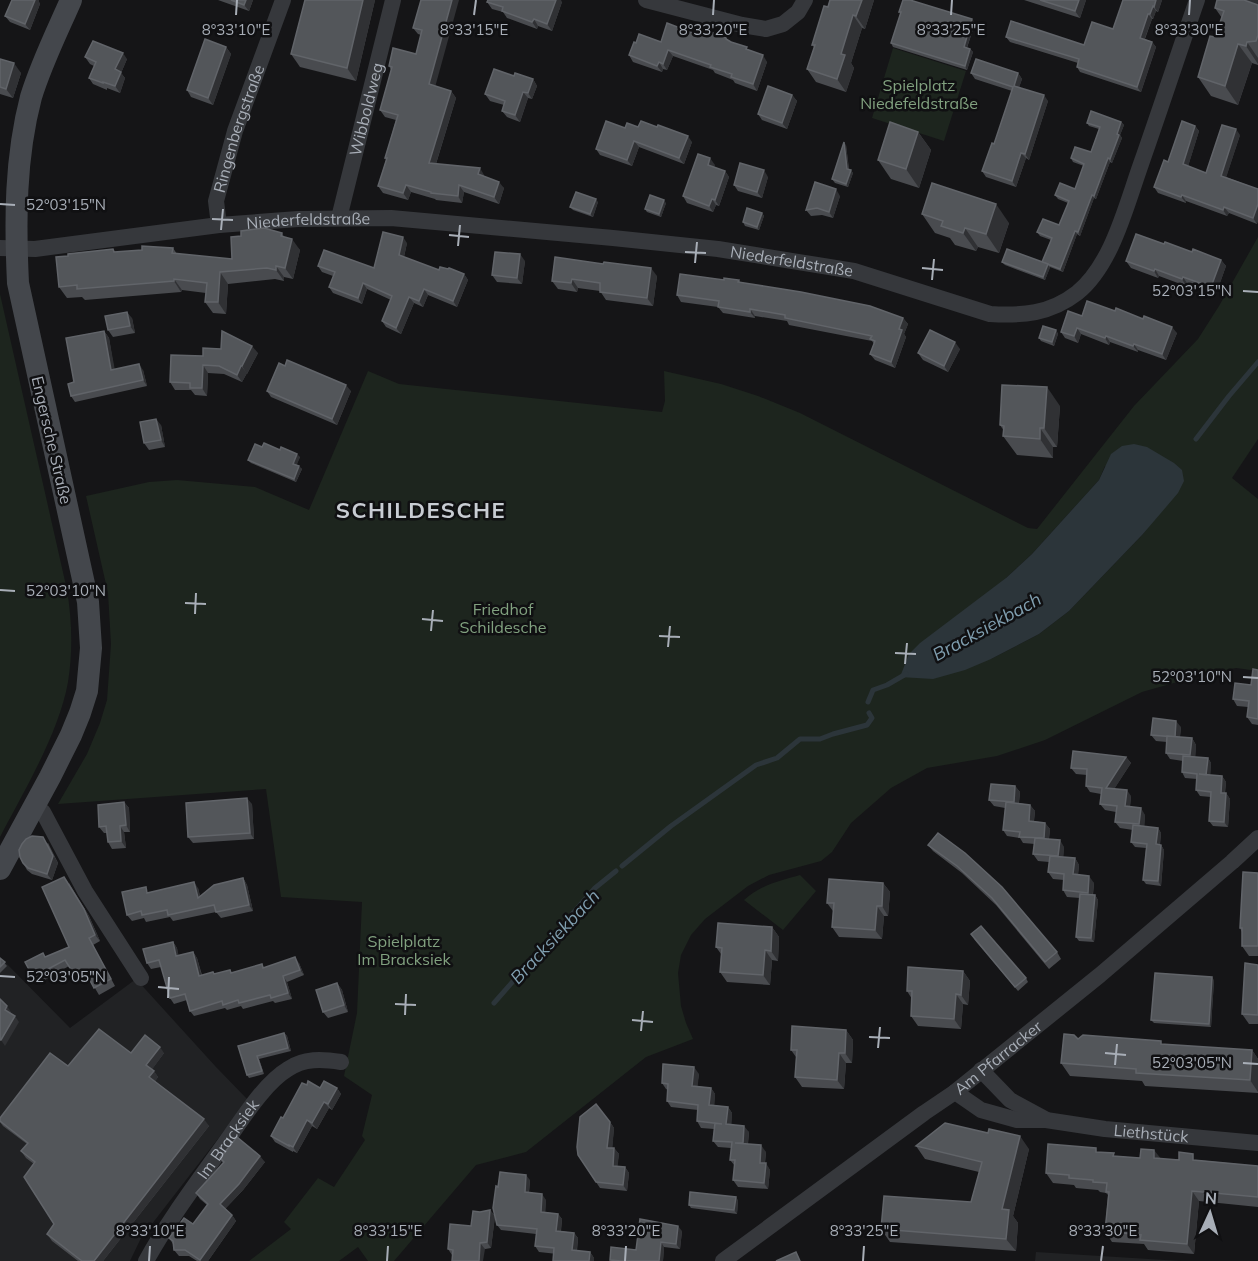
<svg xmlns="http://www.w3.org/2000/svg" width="1258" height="1261" font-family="Mulish,sans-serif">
<rect width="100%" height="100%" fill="#151517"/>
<!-- built -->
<g fill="#212224">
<path d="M0,957L70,1028L136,979L216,1067L248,1100L141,1238L130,1261H0Z"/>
<path d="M1036,1252L1181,1261H1035Z"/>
</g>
<!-- green -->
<g fill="#1d251e" fill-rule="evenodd">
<path d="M893,48L966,71L944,141L872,118Z"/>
<path d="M1258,237V439L1232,478L1258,499V671L1236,668L1209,673L1142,692L1045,740L997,756L927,768L891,788L851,823L832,852L821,861L769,875L748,886L705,919L691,935L681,955L678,973L681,1006L686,1023L693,1039L646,1057L526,1152L476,1165L394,1261H368L358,1247L339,1261H249L291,1229L284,1222L318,1178L334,1187L365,1140L362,1136L372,1095L344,1076L357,1013L362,902L281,897L266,789L58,804L87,754L100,723L107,700L111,644L108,593L86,496L149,482L177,480L255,487L309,510L368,371L399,384L662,412L665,401L664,371L721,384L758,396L800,413L1028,528L1037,529L1134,406L1198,339L1219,306ZM1105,466L1158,515L1143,534L1069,611L1039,634L991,659L1006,578L1032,554L1099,480Z"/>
<path d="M0,294L67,590C72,620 73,651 68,682C59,733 24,791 0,837Z"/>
<path d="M800,875L816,891L783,930L744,900C760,885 779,881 800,875Z"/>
</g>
<!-- water -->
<path fill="#2c353a" d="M1134,444L1147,447L1174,463L1182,470L1184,481L1178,493L1143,534L1069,611L1039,634L991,659L965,670L933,679L900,677L909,654L920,643L1006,578L1032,554L1099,480L1111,454L1122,446Z"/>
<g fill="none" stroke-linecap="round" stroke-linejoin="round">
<!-- stream -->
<g stroke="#2c353a" stroke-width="5">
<path d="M1196,439L1229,396L1258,362"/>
<path d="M868,702L873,690L887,685L906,674"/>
<path d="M622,866L671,826L756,765L777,758L800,739H820L833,734L867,725L872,718L869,713"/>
<path d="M494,1003L595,888L616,871"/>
</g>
<!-- street -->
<g stroke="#36383c" stroke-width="16">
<path d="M646,0L742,25L766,29L783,24L798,12L805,0"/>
<path id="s1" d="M339,218L393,0"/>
<path id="s2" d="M219,225L216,201L235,131L283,0"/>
<path id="s3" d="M0,248L35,249L219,225L298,219L391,218L613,238L718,249L817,265L854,271L990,314C1022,316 1050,314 1077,293C1112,265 1126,206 1141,164C1160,110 1178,55 1197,0"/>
<path d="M33,807L43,812L85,891L141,978"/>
<path d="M981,1070L1010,1100L1045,1119"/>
<path id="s4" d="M955,1092L981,1110L1017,1120H1046L1105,1129L1258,1143"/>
<path id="s5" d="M146,1261C168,1221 196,1184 223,1146C240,1123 263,1084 288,1069C304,1058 322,1059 341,1062"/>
<path id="s6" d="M723,1261L924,1113L955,1092L1100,975L1232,862L1258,838"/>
</g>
<!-- secondary -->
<path stroke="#44474c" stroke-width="22" d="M0,869L50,777L71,735L80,713L87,691L91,648L88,602L18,283C15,221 15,158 31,97C41,64 57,32 71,0"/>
</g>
<!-- wall -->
<g fill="#494b4f">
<path d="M12,0H39V2L40,4L30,30L10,22L5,16Z"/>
<path d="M218,0H253L249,11Z"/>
<path d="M305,0H375L356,81L300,67L291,54Z"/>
<path d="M421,0L435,86L451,91L456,98L436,164L484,175V176L504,188L499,204L464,192L462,203L436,200L435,199L411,192L408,200L383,193L378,186L386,160L385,158L396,120L385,117L380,110L391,70L389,66L416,54L421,35L418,34L413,28Z"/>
<path d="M830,0H874L865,29L862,28L851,63L854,68L846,92L816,82L807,69L814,47L812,45Z"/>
<path d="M1024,0H1086L1080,18Z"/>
<path d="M1123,0H1162L1158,12L1156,11L1153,19H1152L1145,39L1152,42L1156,47L1141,92L1080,72L1077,67L1078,63L1010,42L1006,37L1084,45L1113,29Z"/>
<path d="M1258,0V65L1252,63L1238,105L1211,96L1198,77L1215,37L1222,18L1215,8Z"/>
<path d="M487,2H562L552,31L538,26L537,29L507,18L503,12L492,9Z"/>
<path d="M899,12L975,23L967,48L970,49L973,52L967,70L893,47L891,43L901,14Z"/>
<path d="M698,35L726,38L728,40L749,50L767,62L757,91L735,83L733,80L715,73L713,70L673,56L667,70L663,69L662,72L633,62L629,55L636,43L661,42Z"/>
<path d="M226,47L231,54L213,105L191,97L187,90Z"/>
<path d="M85,57L127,59L121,73L125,78L120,93L107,88V90L93,84L89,78L94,66L90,64Z"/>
<path d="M0,59L21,73L13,98L0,94Z"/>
<path d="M971,73H1018L1022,79L1019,87L1048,101L1029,160L1026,158L1016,187L986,177L982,171L994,144L1012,91L975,79Z"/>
<path d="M514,76L533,79L537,86L532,99L528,98L520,122L507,117L502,111L504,105L490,101L485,94Z"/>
<path d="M792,95L797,101L787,129L762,120L758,114Z"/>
<path d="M1121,122L1124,125L1120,135L1122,138L1112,163L1110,162L1096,199L1094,198L1080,236L1077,234L1063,272L1050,267L1045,280L1005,265L1002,262H1042L1051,240L1040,236L1037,232L1059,225L1068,203L1058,199L1055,195L1075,189L1084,166L1073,162L1071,158L1091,152L1099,129L1089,126L1087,123Z"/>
<path d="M1195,126L1199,131L1188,166L1206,173L1240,135L1226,177L1258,189V220L1257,224L1229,213L1227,216L1186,201V203L1158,193L1154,187L1168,162Z"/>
<path d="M638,127L692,142L684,164L639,147L632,166L600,155L596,149L625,128Z"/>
<path d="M918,132L931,150L919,188L891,179L878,160Z"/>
<path d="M846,145L849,169L853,173L848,187L835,183L832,179Z"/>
<path d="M715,165L714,167L725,171L729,177L719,206L716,205L713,212L687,203L683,196Z"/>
<path d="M768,177L762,198L738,191L734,185Z"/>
<path d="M840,196L833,218L822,215L811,216L806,210Z"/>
<path d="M598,202L593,217L573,210L570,207Z"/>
<path d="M666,203L661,217L647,212L645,209Z"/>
<path d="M762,213L764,216L759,230L745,226L743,222Z"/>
<path d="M922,214L1009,223L999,253L978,247L976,251L955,245L950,238L935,233Z"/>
<path d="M282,233L284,237L300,250L293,279L284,277V281L275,279L228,284L226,314L213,313L205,302L206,293L182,290L181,292L85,300L82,297L67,298L59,287L68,256L113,249L115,252L173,248L177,254L232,259Z"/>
<path d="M407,243L404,257L439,270L464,274L468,280L457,307L428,295L423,307L414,303L401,334L386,327L382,321L391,300L367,289L362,304L333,293L329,287L333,276L322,272L318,266L374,268Z"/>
<path d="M1164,244L1221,260L1226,266L1216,294L1187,283L1186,286L1159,276L1158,278L1131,268L1126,261Z"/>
<path d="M555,257L657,276L653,306L606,300L600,291L578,288L577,292L558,289L552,281Z"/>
<path d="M525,261L522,284L497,282L492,275Z"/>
<path d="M724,280H739L741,283L903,318L908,324L904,334L906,337L895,368L875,360L870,354L874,344L872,341L789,325L787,321L755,316V318L723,313L718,307L681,302L677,295Z"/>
<path d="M1082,316L1177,333L1166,360L1138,350V352L1110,342L1109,345L1081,334L1078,343L1065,338L1061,332Z"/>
<path d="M132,318L135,333L113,337L108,330Z"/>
<path d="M1056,330L1058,334L1054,346L1041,341L1039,338Z"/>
<path d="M104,331L109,338L114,369L143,370L147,386L75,402L71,396L74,382Z"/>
<path d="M960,349L948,372L923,360L918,353Z"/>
<path d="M258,353L247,374V373L242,382L224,374L208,373L207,396L195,395L191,390H175L170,382L203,356Z"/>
<path d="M267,391H351L337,425L271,397Z"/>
<path d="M1060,406L1057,447H1053V458L1017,455L1003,436L1004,431L1000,425Z"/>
<path d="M161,425L165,447L149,450L144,443Z"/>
<path d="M262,447L300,457L296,465L302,469L296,482L251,463L248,460Z"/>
<path d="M1258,670V725L1252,724L1247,717L1248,707L1237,706L1233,699L1251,685Z"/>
<path d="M1181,727L1180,737L1192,738L1196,745L1195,757L1208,758L1211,763L1210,775L1222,776L1226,782L1225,793H1226L1230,799L1228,827L1213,826L1209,821L1211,797L1200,796L1196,790L1197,779L1185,778L1182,772L1183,761L1170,759L1166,753L1167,742L1156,741L1151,735Z"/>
<path d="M1126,757L1131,763L1114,789L1131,796L1130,807L1145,815L1144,827L1158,828L1161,833L1160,845H1161L1164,850L1161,886L1146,884L1143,880L1146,848L1135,847L1131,842L1133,830L1120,828L1115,822L1116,812L1105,810L1100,804L1101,794L1090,792L1086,786L1087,775L1076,774L1071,768Z"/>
<path d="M1015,786L1020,792L1019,803L1030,805L1035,811L1034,821L1045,823L1050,829L1049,839L1064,847L1063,857L1075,858L1079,865L1078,875L1094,883L1093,895H1095L1098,900L1094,942L1079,941L1076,937L1080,898L1067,897L1063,890L1064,880L1053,879L1048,872L1049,862L1038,861L1033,854L1035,844L1023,843L1020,838L1007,836L1003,830L1005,808L994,806L989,800Z"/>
<path d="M124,802L129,808L130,832H124L126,848L112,849L108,842L107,833H104L99,827Z"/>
<path d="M252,804L254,839L193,843L188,837Z"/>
<path d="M48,843L58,863L52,880L32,874L27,870L23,863Z"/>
<path d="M928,845L965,853L1057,952L1061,959L1049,969L996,905L962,873L933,851Z"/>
<path d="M1258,873V956H1249L1242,946V932L1240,928Z"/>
<path d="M243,878L247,885L253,911L221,918L216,912L173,921L170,917L146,922L144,918L132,921L127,915L150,892L198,888L200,896Z"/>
<path d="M69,883L89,916L100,941L93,945L115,986L99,995L89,978L80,983L69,966L38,984L33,977L45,957L69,947Z"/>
<path d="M883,883L890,892L888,916H884L882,939L839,937L832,927L833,911L827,903Z"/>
<path d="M772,927L779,937L778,961L772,960L770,985L727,982L720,972L721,954L716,947Z"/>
<path d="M973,938L1026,978L1028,982L1018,991Z"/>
<path d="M173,942L177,948L178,956L193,952L197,958L202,975L215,974L230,970L232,973L262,964L264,968L299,963L304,975L287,982L292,999L275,1003L273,1001L243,1009L241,1006L227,1010L225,1008L194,1016L190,1011L187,1000L174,1004L170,998L161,967L151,969L147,963Z"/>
<path d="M0,958L7,966L0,973Z"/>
<path d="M1258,965V1024H1249L1242,1014Z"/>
<path d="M963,971L970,981L968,1005L963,1004L961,1029L918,1026L911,1016L912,999L907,991Z"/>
<path d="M1214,980L1211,1027L1154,1023L1151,1020Z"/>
<path d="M337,983L342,990L348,1012L328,1018L323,1012Z"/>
<path d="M846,1030L853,1040L852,1063H846L844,1089L802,1087L795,1077L796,1057L791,1050Z"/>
<path d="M284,1033L287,1036L291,1051L259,1059L264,1074L249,1078L247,1075L238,1046Z"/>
<path d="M1078,1039L1252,1050L1258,1059V1093L1145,1086L1142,1081L1070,1076L1061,1063Z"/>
<path d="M131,1053H164L152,1069L158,1077L155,1081L209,1126L103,1261H78L52,1241L47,1234L54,1224L34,1164L26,1158L21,1151L27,1144L3,1126L0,1122V1118L68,1066Z"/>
<path d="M699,1074L697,1086L711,1088L715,1094L714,1105L728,1107L732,1113L731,1125L749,1132L748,1144L766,1152L765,1163L770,1170L768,1189L738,1187L733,1180L735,1166L730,1160L731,1148L718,1147L713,1141L714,1129L701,1128L697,1121L698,1110L671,1107L667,1101L668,1090L666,1089L662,1083Z"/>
<path d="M307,1085L320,1088H337L341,1094L332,1110L329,1108L317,1129L312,1126L297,1153L293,1151V1152L275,1142L271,1136Z"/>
<path d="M610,1122L614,1128L612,1148H614L619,1154L617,1166L625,1167L629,1173L627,1191L600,1188L578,1155Z"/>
<path d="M916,1146L1029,1149L1013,1216L1018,1223L1016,1251L890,1242L881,1229L971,1202L979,1172L925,1159Z"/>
<path d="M1099,1152L1116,1156L1140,1158L1198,1160L1258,1166V1207L1199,1201L1194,1254L1148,1250L1144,1244L1112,1242L1105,1231L1108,1195L1106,1193L1100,1192L1098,1190L1076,1188L1074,1185L1053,1183L1046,1173Z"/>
<path d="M220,1158L265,1162L243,1190L225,1209L232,1215L236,1221L208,1261H197L189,1256H179L174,1250L173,1244L169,1238L193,1224L207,1205L200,1199L196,1193L223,1163Z"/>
<path d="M530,1180L529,1193L546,1200L545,1212L558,1214L562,1219L561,1231L574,1233L578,1238L577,1251L590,1252L594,1258L539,1252L535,1246L536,1234L501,1230L497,1225L498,1187Z"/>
<path d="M738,1200L737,1214L691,1208L689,1205Z"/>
<path d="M490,1210L495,1216L491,1248L452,1255L448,1249L471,1226L480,1212Z"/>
<path d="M682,1231L680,1249L664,1247L663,1261H611L610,1260L636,1250Z"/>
</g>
<!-- shaded-wall -->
<g fill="#303134">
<path d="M35,0H39V2L40,4L30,30L25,24Z"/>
<path d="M246,0H253L249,11L244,5Z"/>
<path d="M363,0H375L356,81L347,68Z"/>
<path d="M452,0H459L434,91L429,84Z"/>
<path d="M556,0H561L562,2L552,31L547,24Z"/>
<path d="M862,0H874L865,29L856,16Z"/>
<path d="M1079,0H1086L1080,18L1075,11Z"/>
<path d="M1156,0H1162L1158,12L1154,7Z"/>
<path d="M1242,0H1258V9Z"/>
<path d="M1153,6L1156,11L1153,19L1150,14Z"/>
<path d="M1148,14L1152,19L1143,43L1140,38Z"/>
<path d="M853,15L862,28L851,63L854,68L846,92L837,79L841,54Z"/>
<path d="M534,19L538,26L537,29L532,22Z"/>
<path d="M972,19L975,23L966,50L964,47Z"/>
<path d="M1152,42L1156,47L1141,92L1137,87Z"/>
<path d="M1247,42L1258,58V64L1246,46Z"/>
<path d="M1238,44L1252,63L1238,105L1225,86Z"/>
<path d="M226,47L231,54L213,105L208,98Z"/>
<path d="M970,49L973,52L967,70L965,66Z"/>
<path d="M668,50L673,56L667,70L663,64Z"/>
<path d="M123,53L127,59L121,73L125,78L120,93L115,86V69Z"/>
<path d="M763,55L767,62L757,91L753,84Z"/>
<path d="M659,62L663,69L662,72L657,66Z"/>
<path d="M14,63L21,73L13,98L6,89Z"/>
<path d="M1018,73L1022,79L1018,91L1014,86Z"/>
<path d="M533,79L537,86L532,99L528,93Z"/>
<path d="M451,91L456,98L434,170L429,163Z"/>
<path d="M523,92L528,98L520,122L515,115Z"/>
<path d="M792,95L797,101L787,129L782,123Z"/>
<path d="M1044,95L1048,101L1029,160L1025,154Z"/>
<path d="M1121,122L1124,125L1120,135L1122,138L1112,163L1110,159L1117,134Z"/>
<path d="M1195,126L1199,131L1187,170L1183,164Z"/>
<path d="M1236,129L1240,135L1225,181L1221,176Z"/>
<path d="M918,132L931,150L919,188L906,169Z"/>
<path d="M688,136L692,142L684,164L679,158Z"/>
<path d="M634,141L639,147L632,166L627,160Z"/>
<path d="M844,142L846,145L849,172L847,169Z"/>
<path d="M1021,153L1026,158L1016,187L1012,181Z"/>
<path d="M710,158L715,165L712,171L708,165Z"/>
<path d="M1108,158L1110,162L1096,199L1094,196Z"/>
<path d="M480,168L484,175L482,181L478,174Z"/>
<path d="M764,170L768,177L762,198L757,192Z"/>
<path d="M851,170L853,173L848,187L846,184Z"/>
<path d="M725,171L729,177L719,206L715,200Z"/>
<path d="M499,182L504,188L499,204L494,197Z"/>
<path d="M406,185L411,192L408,200L403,193Z"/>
<path d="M459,185L464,192L462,203L458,196Z"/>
<path d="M836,189L840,196L833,218L829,212Z"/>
<path d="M1092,195L1094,198L1080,236L1078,232Z"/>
<path d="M1182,195L1186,201V203L1181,197Z"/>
<path d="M596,199L598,202L593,217L590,214Z"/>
<path d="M712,199L716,205L713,212L709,206Z"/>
<path d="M664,200L666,203L661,217L659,214Z"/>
<path d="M996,204L1009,223L999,253L986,234Z"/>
<path d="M1258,204V220L1257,224L1253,218Z"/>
<path d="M1224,207L1229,213L1227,216L1223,210Z"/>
<path d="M762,213L764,216L759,230L757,227Z"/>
<path d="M965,228L978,247L976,251L963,233Z"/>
<path d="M1075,231L1077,234L1063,272L1060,269Z"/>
<path d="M403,237L407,243L403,261L399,255Z"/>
<path d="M292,239L300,250L293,279L285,268Z"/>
<path d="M520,254L525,261L522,284L517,278Z"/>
<path d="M1221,260L1226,266L1216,294L1211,287Z"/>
<path d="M1048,264L1050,268L1045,280L1043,277Z"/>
<path d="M276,266L284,277V281L276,270Z"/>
<path d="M651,268L657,276L653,306L647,298Z"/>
<path d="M1155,269L1159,276L1158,278L1154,271Z"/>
<path d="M220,272L228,284L226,314L218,302Z"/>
<path d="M464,274L468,280L457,307L453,301Z"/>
<path d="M1183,277L1187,283L1186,286L1182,279Z"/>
<path d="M174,279L182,290L181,292L174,281Z"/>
<path d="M572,279L578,288L577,292L571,283Z"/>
<path d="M363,283L367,289L362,304L358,298Z"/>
<path d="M424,289L428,295L423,307L419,301Z"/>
<path d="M409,297L414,303L401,334L396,328Z"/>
<path d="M750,309L755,316V318L750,312Z"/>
<path d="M127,312L132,318L135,333L130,326Z"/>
<path d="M903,318L908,324L904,334L906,337L895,368L891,362L899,329Z"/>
<path d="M1172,327L1177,333L1166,360L1162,354Z"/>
<path d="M1077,328L1081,334L1078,343L1074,336Z"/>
<path d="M1056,330L1058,334L1054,346L1052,342Z"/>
<path d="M104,331L109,338L116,376L111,370Z"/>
<path d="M1106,336L1110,342L1109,345L1105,338Z"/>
<path d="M955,342L960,349L948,372L944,366Z"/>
<path d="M1134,344L1138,350V352L1133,346Z"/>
<path d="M252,346L258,353L247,374L242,366Z"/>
<path d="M139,364L143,370L147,386L143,380Z"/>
<path d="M203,365L208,373L207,396L202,388Z"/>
<path d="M241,366L247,373L242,382L237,375Z"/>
<path d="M346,385L351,391L337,425L332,419Z"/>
<path d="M1047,387L1060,406L1057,447L1044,428Z"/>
<path d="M156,419L161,425L165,447L161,440Z"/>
<path d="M1040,428L1053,447V458L1040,439Z"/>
<path d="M297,454L300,457L296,467L293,464Z"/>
<path d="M299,466L302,469L296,482L294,479Z"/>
<path d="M1176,721L1181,727L1179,743L1175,737Z"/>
<path d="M1192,738L1196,745L1195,762L1190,755Z"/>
<path d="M1126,757L1131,763L1111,794L1106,788Z"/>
<path d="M1208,758L1211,763L1210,780L1206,775Z"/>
<path d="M1222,776L1226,782L1224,798L1221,793Z"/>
<path d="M1015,786L1020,792L1018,809L1014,802Z"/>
<path d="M1127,790L1131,796L1129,813L1125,806Z"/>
<path d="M1226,793L1230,799L1228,827L1224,822Z"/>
<path d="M247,798L252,804L254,839L250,833Z"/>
<path d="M124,802L129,808L130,832L126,825Z"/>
<path d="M1030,805L1035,811L1033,827L1029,821Z"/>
<path d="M1141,808L1145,815L1144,831L1139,824Z"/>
<path d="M1045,823L1050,829L1048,845L1044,839Z"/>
<path d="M120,826L124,832L126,848L121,841Z"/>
<path d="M1158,828L1161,833L1159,849L1156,844Z"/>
<path d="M43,837L58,863L52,880L47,874Z"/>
<path d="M1060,840L1064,847L1063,863L1058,856Z"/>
<path d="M1161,845L1164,850L1161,886L1158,881Z"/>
<path d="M1075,858L1079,865L1077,881L1073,874Z"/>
<path d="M1089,876L1094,883L1092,899L1088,893Z"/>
<path d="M64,877L89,916L100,941L95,935Z"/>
<path d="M243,878L247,885L253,911L249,905Z"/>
<path d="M194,882L198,888L202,904L198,898Z"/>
<path d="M883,883L890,892L888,916L882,906Z"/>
<path d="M1095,895L1098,900L1094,942L1091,938Z"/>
<path d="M877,906L884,916L882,939L875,930Z"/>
<path d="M772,927L779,937L778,961L771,951Z"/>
<path d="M173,942L177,948L180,962L176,956Z"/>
<path d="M765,950L772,960L770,985L763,975Z"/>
<path d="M193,952L197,958L203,981L199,976Z"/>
<path d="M295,957L299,963L304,975L300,970Z"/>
<path d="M963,971L970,981L968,1005L961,995Z"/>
<path d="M283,976L287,982L292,999L288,993Z"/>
<path d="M1212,977L1214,980L1211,1027L1209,1024Z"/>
<path d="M337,983L342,990L348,1012L344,1005Z"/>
<path d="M956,994L963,1004L961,1029L954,1019Z"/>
<path d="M7,1006L11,1012L9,1016L5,1010Z"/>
<path d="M15,1016L19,1022L5,1046L1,1040Z"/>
<path d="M846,1030L853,1040L852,1063L845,1053Z"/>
<path d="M284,1033L287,1036L291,1051L288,1048Z"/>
<path d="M160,1047L164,1053L151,1071L146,1065Z"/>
<path d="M1252,1050L1258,1059V1092L1250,1080Z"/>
<path d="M839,1053L846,1063L844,1089L837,1080Z"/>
<path d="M257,1056L259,1059L264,1074L262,1071Z"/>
<path d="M694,1067L699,1074L697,1092L692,1086Z"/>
<path d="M154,1071L158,1077L154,1083L149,1077Z"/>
<path d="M337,1088L341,1094L332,1110L328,1104Z"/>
<path d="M711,1088L715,1094L714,1111L709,1105Z"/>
<path d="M324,1102L329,1108L317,1129L312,1123Z"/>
<path d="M728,1107L732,1113L731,1131L726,1124Z"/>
<path d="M204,1119L209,1126L103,1261H94Z"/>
<path d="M307,1120L312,1126L297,1153L293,1147Z"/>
<path d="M610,1122L614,1128L612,1153L607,1148Z"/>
<path d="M744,1126L749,1132L747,1150L743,1143Z"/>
<path d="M1020,1136L1029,1149L1013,1216L1018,1223L1016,1251L1006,1239L1002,1209Z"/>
<path d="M761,1145L766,1152L764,1169L760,1163Z"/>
<path d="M614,1148L619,1154L617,1172L613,1166Z"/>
<path d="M1154,1150L1162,1160L1154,1158Z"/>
<path d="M260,1156L265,1162L243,1190L224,1210L220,1204Z"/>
<path d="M766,1163L770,1170L768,1189L764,1183Z"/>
<path d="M625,1167L629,1173L627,1191L623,1185Z"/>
<path d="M526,1175L530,1180L528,1198L525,1192Z"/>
<path d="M1192,1191L1199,1201L1194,1254L1187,1244Z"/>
<path d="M542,1194L546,1200L545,1217L541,1212Z"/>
<path d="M736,1197L738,1200L737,1214L734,1210Z"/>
<path d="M490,1210L495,1216L491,1248L487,1242Z"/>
<path d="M558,1214L562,1219L560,1237L556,1231Z"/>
<path d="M232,1215L236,1221L208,1261H201L200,1260Z"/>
<path d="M678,1226L682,1231L680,1249L676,1244Z"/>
<path d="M574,1233L578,1238L576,1256L572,1250Z"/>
<path d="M661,1242L664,1247L663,1261H659Z"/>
<path d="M480,1243L485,1249L483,1261H479Z"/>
<path d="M590,1252L594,1258V1261H589Z"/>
</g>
<!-- building -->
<g fill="#53565a" stroke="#616469" stroke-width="1.5">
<path d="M12,0H35L25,24L5,16Z"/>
<path d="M231,0H246L244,5Z"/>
<path d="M305,0H363L347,68L291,54Z"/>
<path d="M421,0H452L429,84L451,91L429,163L480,168L478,174L499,182L494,197L459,185L458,196L431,193V192L406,185L403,193L378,186L387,158H385L398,115L380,110L392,67L389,66L393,48L416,54L422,30L413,28Z"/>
<path d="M488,0H556L547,24L534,19L532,22L502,11L503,7L487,2Z"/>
<path d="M830,0H862L856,16L853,15L841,54L845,55L837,79L807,69L815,45H812L824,6L828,7Z"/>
<path d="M903,0H910L972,19L964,47L970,49L965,66L891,43L901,12H899Z"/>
<path d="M1040,0H1079L1075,11Z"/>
<path d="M1123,0H1156L1154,7L1153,6L1150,14H1148L1140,38L1152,42L1137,87L1077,67L1079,59L1006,37L1011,21L1084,45L1092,22L1113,29Z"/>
<path d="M1217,0H1244L1258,5V35L1256,41L1247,42L1246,46L1238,44L1225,86L1198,77L1210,36L1215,37L1224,11L1215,8Z"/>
<path d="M667,23L698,35L700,28L726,38V39L731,42L747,47L746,49L763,55L753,84L731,77L732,74L710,67L711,65L668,50L663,64L659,62L657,66L629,55L634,42L636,43L639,34L661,42Z"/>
<path d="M205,39L226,47L208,98L187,90Z"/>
<path d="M93,41L123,53L115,69L121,72L115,86L103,82V83L89,78L96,62L85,57Z"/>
<path d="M0,59L14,63L6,89L0,87Z"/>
<path d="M976,59L1018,73L1014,86L1044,95L1025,154L1021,153L1012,181L982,171L992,143L994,144L1013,87L971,73Z"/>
<path d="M494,69L514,76L515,73L533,79L528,93L523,92L515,115L502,111L505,101L485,94Z"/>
<path d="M768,86L792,95L782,123L758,114Z"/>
<path d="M1091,111L1121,122L1117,134L1119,135L1110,159L1108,158L1094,196L1092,195L1078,232L1075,231L1060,269L1042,262L1052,238L1037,232L1043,219L1059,225L1069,201L1055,195L1060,183L1075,189L1084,164L1071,158L1075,147L1091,152L1100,127L1087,123Z"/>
<path d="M606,121L625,128L627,123L638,127L641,121L657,127L658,125L688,136L679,158L634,141L627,160L596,149Z"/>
<path d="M1182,121L1195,126L1183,164L1206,173L1222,125L1236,129L1221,176L1258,189V204L1253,218L1224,207L1223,210L1182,195L1181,197L1154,187L1164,160L1168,162Z"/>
<path d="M890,122L918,132L906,169L878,160Z"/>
<path d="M844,142L847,169L851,170L846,184L832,179Z"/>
<path d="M698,154L710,158L708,165L725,171L715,200L712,199L709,206L683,196Z"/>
<path d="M740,163L764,170L757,192L734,185Z"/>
<path d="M815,182L836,189L829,212L817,208L806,210Z"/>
<path d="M932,183L996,204L986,234L965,228L963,233L941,226L943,221L922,214Z"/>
<path d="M576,192L596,199L590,214L570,207Z"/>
<path d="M650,195L664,200L659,214L645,209Z"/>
<path d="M747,208L762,213L757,227L743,222Z"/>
<path d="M264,228L282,233L281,236L292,239L285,268L276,266V270L267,268L220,272L218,302H205L207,283L174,279V281L77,289V285L59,287L56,257L68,256V254L113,249L114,252L142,250V246L173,248L172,253L232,259L231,237L241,236V231Z"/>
<path d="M383,232L403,237L399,255L439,270L440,267L448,269L449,268L464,274L453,301L424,289L419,301L409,297L396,328L382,321L392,296L363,283L358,298L329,287L335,272L318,266L324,250L374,268Z"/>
<path d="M1136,234L1164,244L1165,242L1192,252L1193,249L1221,260L1211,287L1183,277L1182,279L1155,269L1154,271L1126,261Z"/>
<path d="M1007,249L1048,264L1043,277L1002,262Z"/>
<path d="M495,252L520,254L517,278L492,275Z"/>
<path d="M555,257L603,264L604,262L651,268L647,298L600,292V283L572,279L571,283L552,281Z"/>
<path d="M680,274L724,280V278L739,280L738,282L801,292L870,306L903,318L899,329L902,330L891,362L870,354L875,341L870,339L872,336L785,318V315L750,309V312L718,307L719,301L677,295Z"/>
<path d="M1087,301L1115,311L1116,308L1143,319L1144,316L1172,327L1162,354L1134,344L1133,346L1106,336L1105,338L1077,328L1074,336L1061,332L1068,311L1082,316Z"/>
<path d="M127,312L130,326L108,330L105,316Z"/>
<path d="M1043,326L1056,330L1052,342L1039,338Z"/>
<path d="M930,330L955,342L944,366L918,353Z"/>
<path d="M104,331L111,370L139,364L143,380L71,396L68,384L74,382L66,338Z"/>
<path d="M222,331L252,346L242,366H241L237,375L219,366L203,365L202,388H190V383L170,382L171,355L203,356V348L221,349Z"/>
<path d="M287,360L346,385L332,419L267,391L279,363L285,366Z"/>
<path d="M1002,385L1047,387L1044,428H1040V439L1003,436L1004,426L1000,425Z"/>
<path d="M156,419L161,440L144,443L140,422Z"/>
<path d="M264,443L280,450L281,447L297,454L293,464L299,466L294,479L248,460L255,444L262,447Z"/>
<path d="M1253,669L1258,670V719L1247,717L1249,701L1233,699L1235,683L1251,685Z"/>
<path d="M1153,718L1176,721L1175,737L1151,735Z"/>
<path d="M1167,736L1192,738L1190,755L1166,753Z"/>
<path d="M1073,751L1126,757L1106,788L1127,790L1125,806L1141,808L1139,824L1115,822L1117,806L1100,804L1102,788L1086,786L1087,769L1071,768Z"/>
<path d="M1183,756L1208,758L1206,775L1199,774L1222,776L1221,793H1226L1224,822L1209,821L1211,792L1196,790L1197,774L1182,772Z"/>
<path d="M991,784L1015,786L1014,802L989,800Z"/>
<path d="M247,798L250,833L188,837L186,803Z"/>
<path d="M124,802L126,825L120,826L121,841L108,842L106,826L99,827L98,805Z"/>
<path d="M1006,802L1030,805L1029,821L1045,823L1044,838L1019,837L1020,832L1003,830Z"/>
<path d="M1133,825L1158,828L1156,844L1161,845L1158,881L1143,880L1147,844L1131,842Z"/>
<path d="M938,833L965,853L1002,887L1057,952L1045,962L992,898L957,866L928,845Z"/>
<path d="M32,836L43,837L53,856L47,874L28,868L23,863L20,857L19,850L22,844L26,839Z"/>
<path d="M1035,838L1060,840L1058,856L1033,854Z"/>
<path d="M1050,856L1075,858L1073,874L1089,876L1088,893L1063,890L1064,874L1048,872Z"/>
<path d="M1243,872L1258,873V946H1242V928H1240Z"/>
<path d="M64,877L84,909L95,935L89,938L111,979L94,988L85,971L75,976L65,960L33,977L25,962L43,953L45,957L69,947L42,887Z"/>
<path d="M243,878L249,905L216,912L214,905L168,915L167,910L142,915L141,911L127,915L122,892L146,887L147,893L194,882L198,898L214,885Z"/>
<path d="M829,879L883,883L882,906H877L875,930L832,927L834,903H827Z"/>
<path d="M1080,894L1095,895L1091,938L1076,937Z"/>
<path d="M718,923L772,927L771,951L765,950L763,975L720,972L722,948L716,947Z"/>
<path d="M981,926L1026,978L1015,987L971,934Z"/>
<path d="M173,942L176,956L193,952L199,976L213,972L214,974L230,970L231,973L262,964L263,968L295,957L300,970L283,976L288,993L271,998L270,995L239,1003L238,1000L223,1005L222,1001L190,1011L185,994L170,998L159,960L147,963L143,949Z"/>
<path d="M0,958L5,962L0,967Z"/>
<path d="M1245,963L1258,965V1015L1242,1014Z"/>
<path d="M908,967L963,971L961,995L956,994L954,1019L911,1016L912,991H907Z"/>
<path d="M1155,973L1212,977L1209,1024L1151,1020Z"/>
<path d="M337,983L344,1005L323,1012L316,990Z"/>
<path d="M0,999L7,1006L5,1010L15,1016L1,1040H0Z"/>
<path d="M792,1026L846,1030L845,1053H839L837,1080L795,1077L797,1050H791Z"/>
<path d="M99,1029L131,1053L145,1035L160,1047L146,1065L154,1071L149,1077L204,1119L94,1261H82L47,1234L54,1224L24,1177L35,1162L21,1151L28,1143L0,1121V1118L50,1053L68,1066Z"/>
<path d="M284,1033L288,1048L257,1056L262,1071L247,1075L238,1046Z"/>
<path d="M1064,1034L1074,1035L1078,1039L1083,1035L1161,1041V1044L1252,1050L1250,1080L1136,1073V1069L1061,1063Z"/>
<path d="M663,1064L694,1067L692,1086L711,1088L709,1105L728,1107L726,1124L744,1126L743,1143H735L761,1145L760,1163H766L764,1183L733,1180L735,1160H730L732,1142L713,1141L715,1123L722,1124L697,1121L698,1105L667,1101L668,1084L662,1083Z"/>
<path d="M308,1081L320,1088L324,1081L337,1088L328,1104L324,1102L312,1123L307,1120L293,1147L289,1145V1146L271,1136L281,1117L283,1118L302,1083L307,1085Z"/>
<path d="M596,1104L610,1122L607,1148H614L613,1166L625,1167L623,1185L596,1182L578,1155L577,1147L580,1117Z"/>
<path d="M945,1123L988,1133L989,1129L1020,1136L1002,1209L1009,1210L1006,1239L881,1229L884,1196L971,1202L982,1162L916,1146Z"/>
<path d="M237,1137L260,1156L239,1184L220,1204L232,1215L200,1260L185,1250H174L173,1241L169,1238L184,1218L193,1224L208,1204L196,1193L224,1162L220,1158Z"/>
<path d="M1048,1144L1096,1148V1152L1114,1153L1113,1156L1140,1158L1141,1149L1154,1150V1158L1179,1160V1152L1193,1154V1160L1258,1166V1197L1192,1191L1187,1244L1140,1240L1141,1235L1105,1231L1109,1192H1106L1107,1183L1093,1182V1180L1069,1178V1175L1046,1173Z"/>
<path d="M500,1172L526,1175L525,1192L542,1194L541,1212L558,1214L556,1231L574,1233L572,1250L590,1252L589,1261H553L554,1248L535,1246L537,1229L497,1225L493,1208L496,1186L498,1187Z"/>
<path d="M690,1192L736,1197L734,1210L689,1205Z"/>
<path d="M490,1210L487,1242L480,1243L479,1261H452L453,1250L448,1249L450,1224L471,1226L473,1211L480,1212Z"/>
<path d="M640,1219L678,1226L676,1244L661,1242L659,1261H621L610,1260L611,1247L636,1250Z"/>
<path d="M796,1252L800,1261H776Z"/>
</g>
<!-- ticks -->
<path fill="none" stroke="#a8aeb7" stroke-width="2" d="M236,15L237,0M474,15L476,0M713,15L714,0M951,15L952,0M1189,15L1190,0M0,204L15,205M212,219L233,220M221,230L223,209M449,235L469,237M458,246L460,225M685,252L706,253M695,263L697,242M922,268L943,270M932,280L934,259M1243,291L1258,292M0,590L15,591M185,603L206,604M195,614L196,593M422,619L443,621M431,631L433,610M659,636L680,637M668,647L670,626M895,653L916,654M905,664L907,643M1243,677L1258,678M0,976L15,977M158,987L179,989M168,998L169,977M395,1004L416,1005M405,1015L406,994M632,1020L653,1022M641,1031L643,1011M869,1037L890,1038M878,1048L880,1027M1105,1053L1126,1055M1243,1063L1258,1064M1115,1065L1117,1044M149,1261L150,1246M387,1261L388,1246M625,1261L626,1246M863,1261L864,1246M1101,1261L1103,1246"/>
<g text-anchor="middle" stroke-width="5" stroke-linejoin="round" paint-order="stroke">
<!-- park labels -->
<g font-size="16" fill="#81a17f" stroke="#101012">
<text x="919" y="91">Spielplatz<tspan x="919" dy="18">Niedefeldstraße</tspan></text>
<text x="503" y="615">Friedhof<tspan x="503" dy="18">Schildesche</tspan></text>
<text x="404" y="947">Spielplatz<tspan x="404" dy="18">Im Bracksiek</tspan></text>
</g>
<!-- street labels -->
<g font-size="16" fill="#a8aeb7" stroke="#101012">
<text dy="6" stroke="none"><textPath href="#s1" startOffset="112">Wibboldweg</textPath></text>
<text dy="6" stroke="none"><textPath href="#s2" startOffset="100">Ringenbergstraße</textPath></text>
<text dy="6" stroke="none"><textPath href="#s3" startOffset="310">Niederfeldstraße</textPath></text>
<text dy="6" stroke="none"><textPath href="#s3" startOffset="796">Niederfeldstraße</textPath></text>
<text transform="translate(52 440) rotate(77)" y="6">Engersche Straße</text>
<text dy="6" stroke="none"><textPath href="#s6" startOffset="342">Am Pfarracker</textPath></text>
<text dy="6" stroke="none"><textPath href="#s4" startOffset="204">Liethstück</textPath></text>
<text dy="6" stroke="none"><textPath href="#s5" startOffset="147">Im Bracksiek</textPath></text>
</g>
<!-- water labels -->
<g font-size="18" font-style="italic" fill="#809fb0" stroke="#101012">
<text transform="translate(987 627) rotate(-29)" y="6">Bracksiekbach</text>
<text transform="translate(555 937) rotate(-47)" y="6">Bracksiekbach</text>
</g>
<!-- district labels -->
<g font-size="22" font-weight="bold" letter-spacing="1.5" fill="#c8ccd3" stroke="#101012">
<text x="421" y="518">SCHILDESCHE</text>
</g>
</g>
<g font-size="15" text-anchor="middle" fill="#a8aeb7" stroke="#101012" stroke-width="5" stroke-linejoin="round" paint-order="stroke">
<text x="236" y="35">8°33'10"E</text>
<text x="474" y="35">8°33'15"E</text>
<text x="713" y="35">8°33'20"E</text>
<text x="951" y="35">8°33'25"E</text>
<text x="1189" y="35">8°33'30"E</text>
<text x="66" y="210">52°03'15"N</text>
<text x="1192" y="296">52°03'15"N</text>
<text x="66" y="596">52°03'10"N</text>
<text x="1192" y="682">52°03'10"N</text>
<text x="66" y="982">52°03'05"N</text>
<text x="1192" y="1068">52°03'05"N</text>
<text x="150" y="1236">8°33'10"E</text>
<text x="388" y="1236">8°33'15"E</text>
<text x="626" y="1236">8°33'20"E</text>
<text x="864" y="1236">8°33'25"E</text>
<text x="1103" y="1236">8°33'30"E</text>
</g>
<!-- north arrow -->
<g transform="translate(1210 1213) rotate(4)" stroke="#101012" stroke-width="4.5" paint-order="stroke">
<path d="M0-4.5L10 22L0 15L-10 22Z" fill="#a8aeb7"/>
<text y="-9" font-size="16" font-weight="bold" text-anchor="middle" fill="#a8aeb7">N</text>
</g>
</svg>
